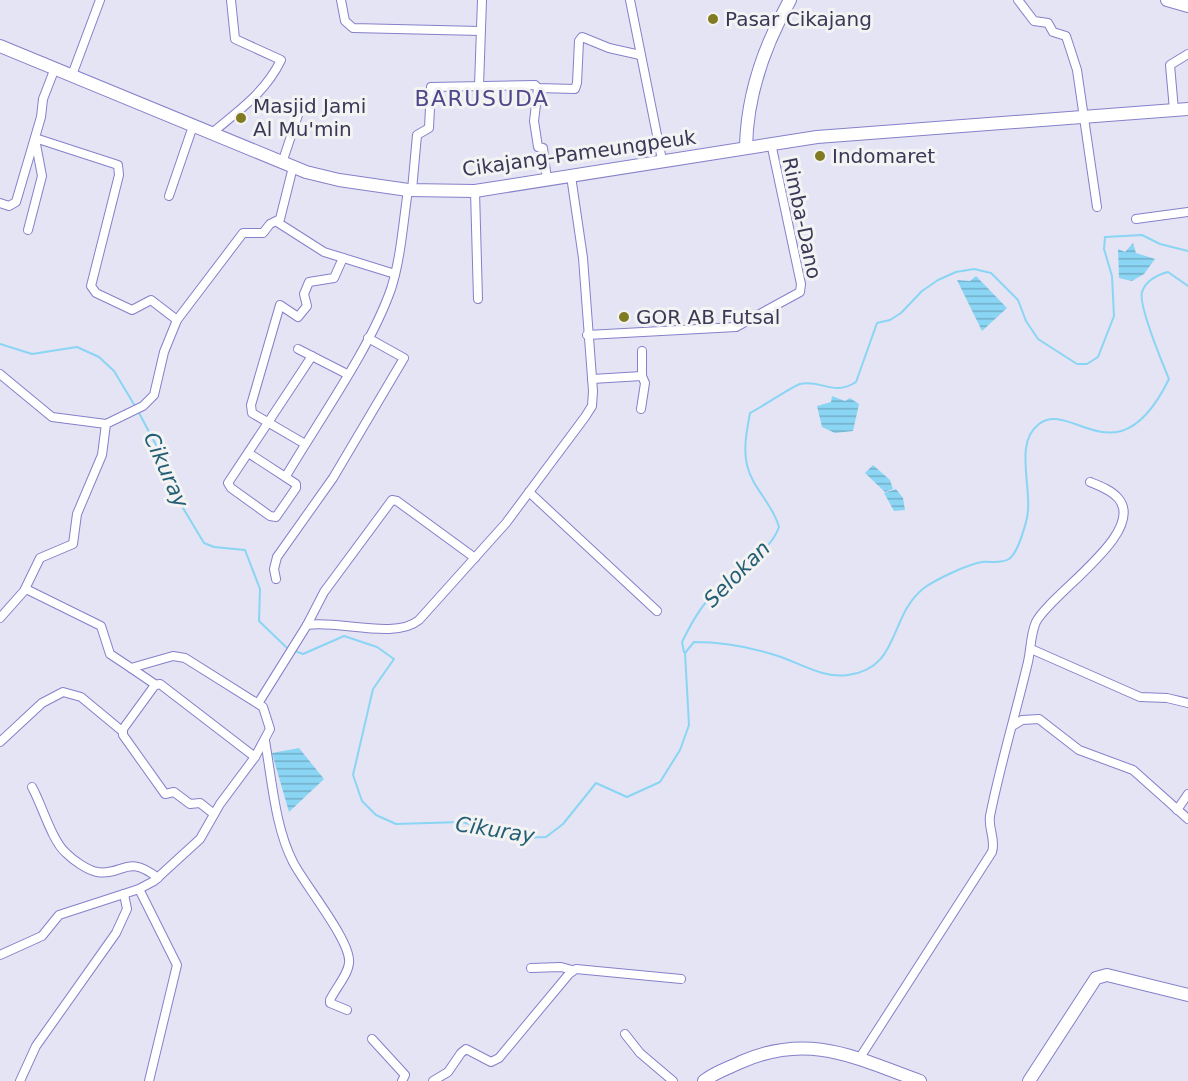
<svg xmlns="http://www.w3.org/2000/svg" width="1188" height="1081" font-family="'DejaVu Sans',sans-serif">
<defs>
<pattern id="water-rules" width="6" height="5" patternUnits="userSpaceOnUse" patternTransform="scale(1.5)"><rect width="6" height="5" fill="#8ad5f4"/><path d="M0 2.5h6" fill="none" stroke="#72aec8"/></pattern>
</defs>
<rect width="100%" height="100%" fill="#e4e4f4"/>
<!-- water -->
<g fill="url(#water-rules)">
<path d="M1133,243L1136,253L1155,259L1144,274L1132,281L1119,278L1118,249L1125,252Z"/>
<path d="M976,276L1007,308L982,331L957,280L970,281Z"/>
<path d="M832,396L845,401L850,398L859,404L853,431L835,433L822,427L817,406L831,402Z"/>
<path d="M873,465L890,480L893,489L885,492L865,473Z"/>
<path d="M896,489L903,498L905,510L894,511L884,493Z"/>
<path d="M299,748L324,779L289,812L272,753Z"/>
</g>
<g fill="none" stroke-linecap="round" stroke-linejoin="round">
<!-- stream -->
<g stroke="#8ad5f4" stroke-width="2">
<path d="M0,344L32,354L77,347L99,357L114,371L135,406"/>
<path d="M138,411L172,475L177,498L204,543L214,547L245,550L260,589L259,621L287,648L303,654L344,636L377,647L394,659L373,689L353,775L362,801L376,815L396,824L462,822L523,838L546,837L563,824L596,783L627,797L660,782L680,750L689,725L685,653L694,642C722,642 751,647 778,656C800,663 824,679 848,675C901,668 888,616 924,588C935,580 968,564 982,562C991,561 1001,564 1009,559C1018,552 1023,533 1026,522C1035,492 1012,444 1039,424C1072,399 1118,483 1169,379C1163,364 1138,306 1142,292C1146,280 1157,275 1168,272L1188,286"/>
<path d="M684,652L682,642C691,624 700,607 715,592C733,573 771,552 779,527C773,504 752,488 747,465C743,448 747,430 750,413C760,408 793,386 800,384C821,379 833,397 856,382L877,323L890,320L901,313L922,291L938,280L956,272L974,269L991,273L1018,300L1026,321L1038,339L1077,364H1087L1098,357L1114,316L1112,276L1104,249L1105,237L1142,235L1160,244L1188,251"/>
</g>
<defs>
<g id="street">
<path d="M341,0L345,21L353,28L480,31"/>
<path d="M630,0L662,160"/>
<path d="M1018,0L1034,21L1048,23L1053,32L1066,36L1077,70L1097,207"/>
<path d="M72,75L100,0"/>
<path d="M479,86L482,0"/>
<path d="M538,88L534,121L538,147L543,148L547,180"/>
<path d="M1174,110L1170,65L1188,54"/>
<path d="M212,133C239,110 265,93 281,60L235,39L231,0"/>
<path d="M35,138L118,165L119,175L91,286L96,293L132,310L151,300L177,320"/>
<path d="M282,163L298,115"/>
<path d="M412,190L417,135L429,128L431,87L535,85L538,88L575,89L577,83L579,41L582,37L609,48L640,55"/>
<path d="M475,191L478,299"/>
<path d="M169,196L193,126"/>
<path d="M0,203L9,206L16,202L41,117L43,99L55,68"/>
<path d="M1136,219L1188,212"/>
<path d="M277,222L324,252L395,274"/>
<path d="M28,230L42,176L35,139"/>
<path d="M587,335L736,327L800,292L801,284L771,143"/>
<path d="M298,349L347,374"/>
<path d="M642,351V376"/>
<path d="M0,374L52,417L106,424"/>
<path d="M592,379L642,376L645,383L641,409"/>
<path d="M305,444L252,413L251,405L280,305L298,317L307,306L304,294L309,282L334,278L343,258"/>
<path d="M250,454L296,484V488L276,517L270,516L231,488L228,483L312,356"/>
<path d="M286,476C319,420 370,349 391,289C401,258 403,223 408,190"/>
<path d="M529,492L657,611"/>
<path d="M276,579L274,569L277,557L333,478L404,358L368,338"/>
<path d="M0,618L24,591L40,558L73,544L77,514L102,455L106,424L143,406L154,395L164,352L177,320L243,233H263L270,224L280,219L293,167"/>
<path d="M307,625L324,592L392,500L397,501L475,558"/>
<path d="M1031,649L1140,697L1167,698L1188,703"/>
<path d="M131,668L156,685"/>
<path d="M259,702L307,625C339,620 395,640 419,620L506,523L585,417L592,406L593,391L583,258L571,176"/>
<path d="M1014,725L1022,720L1039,719L1079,750L1133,770L1188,819"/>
<path d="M265,741C272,780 275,827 293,862C304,884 352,942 349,963C348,975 335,989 330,1000V1003L347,1010"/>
<path d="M0,742L42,703L63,692L81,697L122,731"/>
<path d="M32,787C42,805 52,841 66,853C73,860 87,870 97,872C124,876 126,853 158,878"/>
<path d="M1177,810L1188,794"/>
<path d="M214,814L200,803L190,804L174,792L165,794L123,735V729L155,685L160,684L255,757"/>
<path d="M139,889L177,965L149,1081"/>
<path d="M0,955L42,936L59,915L139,889L154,881L200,839L220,804L255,757L270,729L263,707L185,658L173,656L131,668L110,654L101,626L26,589"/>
<path d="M531,968L561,967L572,970"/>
<path d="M625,1034L640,1053L673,1081"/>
<path d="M372,1039L405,1075L402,1081"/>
<path d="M859,1059L992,852C996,840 988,828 990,816C1000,766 1015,716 1027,666C1031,652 1030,635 1036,622C1051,593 1148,532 1118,498C1111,490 1100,486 1090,482"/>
<path d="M20,1081L36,1046L116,933L127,909L124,894"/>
<path d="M433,1081L448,1072L461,1053L466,1049L491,1062L499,1058L569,974L576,969L681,979"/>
</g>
<g id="secondary">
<path d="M1167,0L1188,6"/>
<path d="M746,147C747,94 764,46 790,0"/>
<path d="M704,1081C715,1072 729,1068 741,1062C809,1032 856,1058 920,1081"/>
<path d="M1029,1081L1096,978L1107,975L1188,995"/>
</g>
<path id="primary" d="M0,46L306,172L339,180L408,190L475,191L817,137L1188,109"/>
</defs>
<!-- street casing -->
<use href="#street" stroke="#8580ca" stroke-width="10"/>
<!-- secondary casing -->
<use href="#secondary" stroke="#8580ca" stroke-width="14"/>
<!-- primary casing -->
<use href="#primary" stroke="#8580ca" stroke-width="14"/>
<!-- street -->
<use href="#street" stroke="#fff" stroke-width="8"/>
<!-- secondary -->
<use href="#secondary" stroke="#fff" stroke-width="12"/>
<!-- primary -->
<use href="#primary" stroke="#fff" stroke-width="12"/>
</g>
<!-- markers -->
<g fill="#807b21" stroke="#f3f3f3" stroke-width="2">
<circle cx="713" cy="19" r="6"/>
<circle cx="241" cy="118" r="6"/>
<circle cx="820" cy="156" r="6"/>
<circle cx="624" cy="317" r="6"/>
</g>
<g text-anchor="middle" stroke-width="6" stroke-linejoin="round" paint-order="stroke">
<!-- poi labels -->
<g font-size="20" fill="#3a3857" stroke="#f3f3f3" text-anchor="start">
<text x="725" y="26">Pasar Cikajang</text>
<text x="253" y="113">Masjid Jami<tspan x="253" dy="23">Al Mu'min</tspan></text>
<text x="832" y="163">Indomaret</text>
<text x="636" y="324">GOR AB Futsal</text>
</g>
<!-- street labels -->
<g font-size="20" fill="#3a3857" stroke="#f3f3f3">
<text transform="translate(579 153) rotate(-8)" y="7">Cikajang-Pameungpeuk</text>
<text transform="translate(802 218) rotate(78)" y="7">Rimba-Dano</text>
</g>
<!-- water labels -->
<g font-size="21" font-style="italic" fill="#235e74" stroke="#f3f3f3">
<text transform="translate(166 470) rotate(66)" y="7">Cikuray</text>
<text transform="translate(737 574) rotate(-45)" y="7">Selokan</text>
<text transform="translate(495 830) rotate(9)" y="7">Cikuray</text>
</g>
<!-- quarter labels -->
<g font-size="22" letter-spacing="1.5" fill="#4f478c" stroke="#f3f3f3">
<text x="482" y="106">BARUSUDA</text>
</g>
</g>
</svg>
